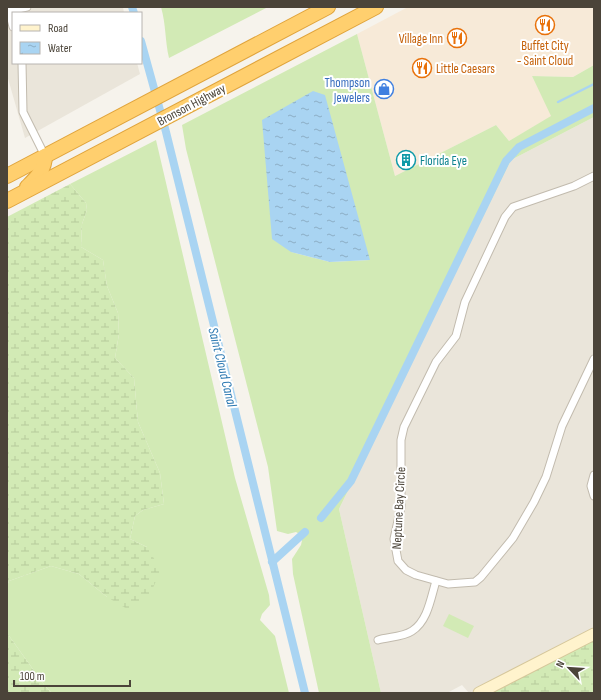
<svg xmlns="http://www.w3.org/2000/svg" width="601" height="700" font-family="'Sofia Sans Condensed',sans-serif">
<defs>
<pattern id="wetland-marsh" width="20" height="14" patternUnits="userSpaceOnUse"><rect width="20" height="14" fill="#d2eab5"/><path d="M1 5h8M5 5V1M11 12h8M15 12V8" fill="none" stroke="#b6ca9c"/></pattern>
<pattern id="water-ripples" width="26" height="14" patternUnits="userSpaceOnUse"><rect width="26" height="14" fill="#a9d4f2"/><path d="M2 4q2-2 4 0t4 0M15 11q2-2 4 0t4 0" fill="none" stroke="#8caec5"/></pattern>
</defs>
<rect width="100%" height="100%" fill="#f6f3ec"/>
<!-- residential -->
<g fill="#eae5da">
<path d="M7,7H123L124,13H13V63H137L140,74L25,138L7,75Z"/>
<path d="M594,117V627L571,642L469,693L462,685L447,693H381L339,509L511,160Z"/>
</g>
<!-- commercial -->
<path fill="#f7ead8" d="M408,7H594V65L573,77L532,76L552,116L509,141L496,125L395,176L357,34Z"/>
<!-- grass -->
<g fill="#d2eab5" fill-rule="evenodd">
<path d="M161,7H268L169,58C165,41 166,24 161,7Z"/>
<path d="M357,34L395,176L496,125L509,141L551,116L532,76L573,77L594,65V117L511,160L339,509L381,693H319L293,574L292,559L301,545L303,536L296,532L288,534L277,531L268,467L186,149L182,125ZM291,252L370,260L330,262Z"/>
<path d="M156,140L235,478L269,595L270,605L262,614L260,620L275,636L289,693H52L45,686L7,633V586L9,581L51,566L79,574L107,597L147,547L130,539L135,516L143,510L164,504L160,473L138,422L134,378L115,358L119,334L118,313L107,286L103,260L81,247L82,224L87,210L86,203L70,184Z"/>
<path d="M449,614L474,626L468,638L443,626Z"/>
</g>
<!-- wetland -->
<g fill="url(#wetland-marsh)">
<path d="M70,184L86,203L87,210L82,224L81,247L103,260L107,286L118,313L119,334L115,358L134,378L138,422L160,473L164,504L143,510L135,516L130,539L147,547L161,570L148,599L127,609L107,597L79,574L51,566L9,581L7,586V217Z"/>
<path d="M7,633L45,686L52,693H7Z"/>
<path d="M594,639V693H490Z"/>
</g>
<!-- water -->
<path fill="url(#water-ripples)" d="M313,91L325,95L370,260L330,262L291,252L272,239L262,120Z"/>
<g fill="none" stroke-linecap="round" stroke-linejoin="round">
<!-- stream -->
<path stroke="#a9d4f2" stroke-width="2.5" d="M558,102L594,84"/>
<!-- canal -->
<g stroke="#a9d4f2" stroke-width="8">
<path d="M132,7L134,13"/>
<path d="M141,41L166,132L305,693"/>
<path d="M321,518L351,481L506,161L519,147L594,108"/>
<path d="M272,562L305,532"/>
</g>
<defs>
<g id="street">
<path d="M8,7L13,27"/>
<path d="M9,11L27,7"/>
<path d="M22,63L23,112L45,156"/>
<path d="M594,176L574,186L513,207L505,217L465,302L456,336L436,362L404,427L401,440V507L394,539L398,561L406,570L416,575L448,584L475,582L481,577L513,538L534,502L546,477L562,426L594,359"/>
<path d="M594,475L591,486L594,496"/>
<path d="M378,640C388,637 403,637 412,631C428,621 431,597 436,581"/>
</g>
<path id="secondary" d="M479,693L594,634"/>
<g id="highway">
<path d="M7,176L328,7"/>
<path d="M27,187C36,178 45,170 45,156"/>
<path d="M7,201L376,7"/>
</g>
</defs>
<!-- street casing -->
<use href="#street" stroke="#c2bbae" stroke-width="9"/>
<!-- secondary casing -->
<use href="#secondary" stroke="#d6c79b" stroke-width="13"/>
<!-- highway casing -->
<use href="#highway" stroke="#e0a43c" stroke-width="16"/>
<!-- street -->
<use href="#street" stroke="#fff" stroke-width="7"/>
<!-- secondary -->
<use href="#secondary" stroke="#fff3cd" stroke-width="11"/>
<!-- highway -->
<use href="#highway" stroke="#ffcf6e" stroke-width="14"/>
</g>
<!-- icons -->
<defs>
<symbol id="restaurant-ring" viewBox="-11 -11 22 22"><circle r="9.5" fill="#fff" stroke="#e8710a" stroke-width="1.5"/><path d="M-5-6h1v4h1v-4h1v4h1v-4h1v5L-1.5 .5V6h-2V.5L-5-1ZM5-6V6H3V1.5H1.5Q1.5-4 5-6Z" fill="#e8710a"/></symbol>
<symbol id="shop-ring" viewBox="-11 -11 22 22"><circle r="9.5" fill="#fff" stroke="#3f7fe0" stroke-width="1.5"/><path d="M-5-2.5h2.3a2.7 3.5 0 0 1 5.4 0H5L5.5 6h-11ZM-1.5-2.5h3a1.5 2.3 0 0 0-3 0Z" fill="#3f7fe0"/></symbol>
<symbol id="building-ring" viewBox="-11 -11 22 22"><circle r="9.5" fill="#fff" stroke="#0f9aa8" stroke-width="1.5"/><path d="M-4-6H4V6H1V3H-1V6H-4ZM-2.5-4.3h1.7v1.8h-1.7ZM.8-4.3h1.7v1.8H.8ZM-2.5-1h1.7V.8h-1.7ZM.8-1h1.7V.8H.8Z" fill="#0f9aa8"/></symbol>
</defs>
<g fill-rule="evenodd">
<use href="#restaurant-ring" x="534" y="14" width="22" height="22"/>
<use href="#restaurant-ring" x="446" y="27" width="22" height="22"/>
<use href="#restaurant-ring" x="411" y="57" width="22" height="22"/>
<use href="#shop-ring" x="373" y="78" width="22" height="22"/>
<use href="#building-ring" x="395" y="149" width="22" height="22"/>
</g>
<g text-anchor="middle" stroke-width="4" stroke-linejoin="round" paint-order="stroke">
<!-- food labels -->
<g font-size="13" fill="#c56008" stroke="#fff" text-anchor="end">
<text x="443" y="43">Village Inn</text>
<text x="545" y="50" text-anchor="middle">Buffet City<tspan x="545" dy="15">- Saint Cloud</tspan></text>
<text x="436" y="73" text-anchor="start">Little Caesars</text>
</g>
<!-- shop labels -->
<g font-size="13" fill="#366cbe" stroke="#fff" text-anchor="end">
<text x="370" y="87">Thompson<tspan x="370" dy="15">Jewelers</tspan></text>
</g>
<!-- street labels -->
<g font-size="13" fill="#4b4439" stroke="#fff">
<text transform="translate(191 104) rotate(-28)" y="5">Bronson Highway</text>
<text transform="translate(398 508) rotate(-87)" y="5">Neptune Bay Circle</text>
</g>
<!-- culture labels -->
<g font-size="13" fill="#0d838f" stroke="#fff" text-anchor="start">
<text x="420" y="165">Florida Eye</text>
</g>
<!-- water labels -->
<g font-size="14" font-style="italic" fill="#2e7ab2" stroke="#fff">
<text transform="translate(223 367) rotate(76)" y="5">Saint Cloud Canal</text>
</g>
</g>
<!-- border -->
<rect width="601" height="700" fill="none" stroke="#4b4439" stroke-width="16"/>
<!-- legend -->
<rect x="12" y="12" width="130" height="52" fill="#ffffff" stroke="#b7b4b0"/>
<rect x="20" y="25" width="20" height="6" fill="#fff3cd" stroke="#b7b4b0"/>
<text x="48" y="32" font-size="12" fill="#4b4439">Road</text>
<rect x="20" y="42" width="20" height="12" fill="url(#water-ripples)" stroke="#b7b4b0"/>
<text x="48" y="52" font-size="12" fill="#4b4439">Water</text>
<!-- north arrow -->
<g transform="translate(569 668) rotate(295)" stroke="#ffffff" stroke-width="3" paint-order="stroke">
<path d="M0-3L7 15L0 10L-7 15Z" fill="#4b4439"/>
<text y="-6" font-size="11" font-weight="bold" text-anchor="middle" fill="#4b4439">N</text>
</g>
<!-- scale -->
<path d="M14 680v6h116v-6" fill="none" stroke="#4b4439" stroke-width="2"/>
<text x="20" y="680" font-size="12" fill="#4b4439" stroke="#ffffff" stroke-width="3" paint-order="stroke">100 m</text>
</svg>
